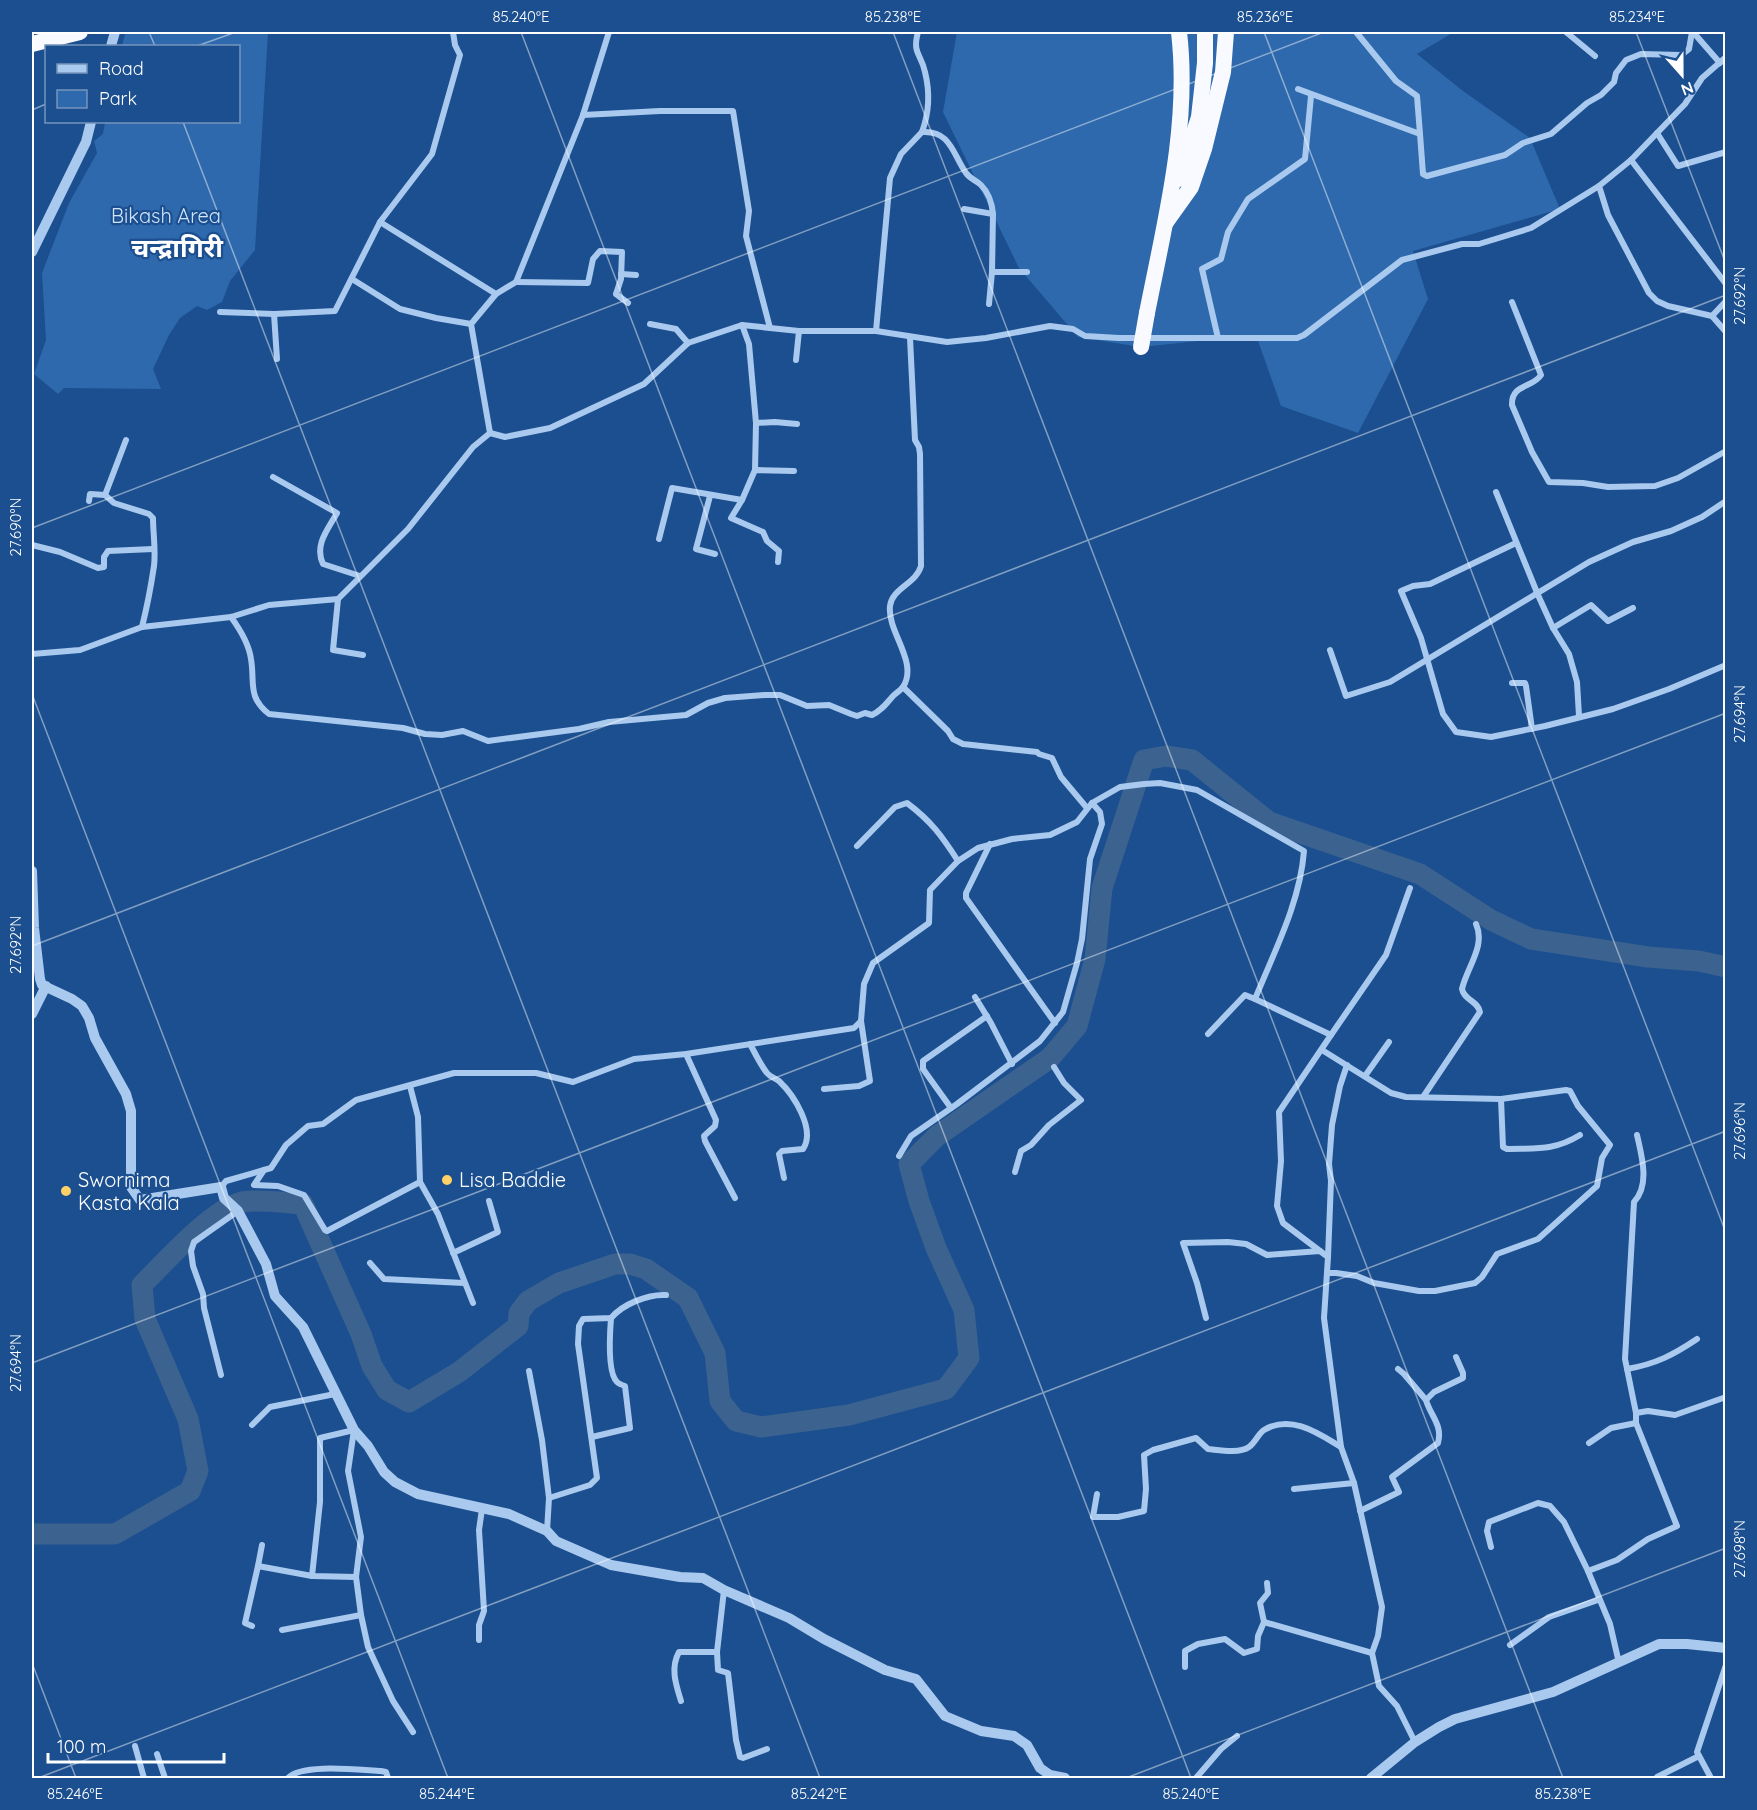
<svg xmlns="http://www.w3.org/2000/svg" width="1757" height="1810" font-family="Quicksand,'Noto Sans Devanagari',sans-serif">
<rect width="100%" height="100%" fill="#1b4f8f"/>
<!-- green -->
<g fill="#2e69ad">
<path d="M137,32H268L255,250L230,281L222,302L207,310L197,306L180,318L169,335L153,369L161,389L64,388L58,394L34,374L46,340L42,273L69,203L97,153L94,141L103,134L105,122H238V46H122L125,34Z"/>
<path d="M957,32H1454L1417,54L1463,91L1530,138L1560,209L1413,251L1428,299L1358,433L1281,406L1256,335L1141,347L1078,337L1019,268L943,112Z"/>
</g>
<g fill="none" stroke-linecap="round" stroke-linejoin="round">
<!-- river -->
<path stroke="#3c6290" stroke-width="21" d="M32,1534H115L190,1491L198,1471L188,1419L145,1319L142,1285C163,1264 214,1207 242,1202C262,1199 283,1203 303,1204L361,1334L372,1366L387,1390L409,1402L459,1372L518,1326L519,1313L528,1301L559,1283L615,1264H630L646,1269L688,1298L715,1353L720,1401L736,1421L761,1427L849,1415L946,1389L969,1358L964,1310L936,1248L919,1201L909,1164L937,1136L1050,1058L1077,1026L1095,959L1102,888L1144,760L1166,756L1192,760L1269,822L1420,874L1491,920L1531,939L1648,957L1699,961L1726,967"/>
<!-- minor -->
<g stroke="#a9c9ee" stroke-width="6">
<path d="M918,32C912,54 921,53 925,72C930,92 929,113 922,132"/>
<path d="M1566,32L1595,56"/>
<path d="M1693,32L1720,63"/>
<path d="M1726,57L1702,78L1685,104L1631,160L1599,186L1608,215L1649,293L1657,301L1668,306L1712,316L1726,332"/>
<path d="M1298,89L1420,134L1417,96L1396,81L1356,32"/>
<path d="M583,115L660,111H733L749,211L746,236L770,328L799,331H876L947,342L986,338L1050,326L1073,329L1085,336L1119,338H1297L1304,335L1402,260L1462,244H1479L1531,228L1599,186"/>
<path d="M1657,133L1678,166L1726,152"/>
<path d="M1420,134L1423,174L1427,176L1505,155L1523,143L1551,134L1587,103L1601,95L1614,82L1616,73L1626,60L1641,54L1681,55L1689,49L1692,32"/>
<path d="M1631,160L1726,284"/>
<path d="M964,209L993,214L992,272L989,304"/>
<path d="M380,222L496,294"/>
<path d="M992,272H1027"/>
<path d="M621,274L636,275"/>
<path d="M352,279L400,309L436,318L471,324"/>
<path d="M516,282L588,283L593,259L600,251L622,252L621,279L616,294L628,303"/>
<path d="M1512,302L1541,375C1533,388 1511,384 1512,405L1532,452L1549,482L1583,483L1608,487L1655,486L1678,478L1726,451"/>
<path d="M220,312L274,314L335,311L380,222L432,154L460,55L455,45L453,32"/>
<path d="M274,314L277,359"/>
<path d="M1712,316L1726,301"/>
<path d="M650,324L676,329L688,343"/>
<path d="M742,325L749,344L756,423L755,470"/>
<path d="M876,331L890,178L901,154L922,132C951,130 953,155 966,173C970,179 976,180 981,185C989,193 992,203 993,214"/>
<path d="M1218,338L1202,269L1221,259L1228,232L1248,199L1305,159L1311,96"/>
<path d="M796,360L799,331"/>
<path d="M756,423L775,422L797,424"/>
<path d="M490,433L505,437L550,428L644,384L688,343L742,325L770,328"/>
<path d="M126,440L105,495L114,503L149,514L153,518C153,533 156,551 154,566C151,586 147,607 142,627"/>
<path d="M273,477L337,513C328,529 314,545 323,564L360,576"/>
<path d="M1496,492L1538,595L1553,628L1569,654L1577,682L1579,716"/>
<path d="M710,496L696,549L715,554"/>
<path d="M742,500L731,518L763,532L767,541L779,551L778,562"/>
<path d="M89,501L90,494L105,495"/>
<path d="M659,539L672,488L742,500L755,470L794,471"/>
<path d="M1516,543L1430,584L1413,586L1401,591L1421,638L1443,714L1456,732L1491,737L1545,726L1613,709L1669,689L1726,665"/>
<path d="M32,545L60,552L98,568L104,567V557L108,551L153,549"/>
<path d="M338,599L333,650L363,655"/>
<path d="M231,617C239,628 249,644 251,659C255,682 247,697 269,714L403,728L425,734L442,735L463,731L488,741L579,729L609,722L686,715L708,703L725,698L765,695H780L807,706L829,705L851,714L857,716L865,713L872,715C881,711 886,704 893,696C896,693 901,690 903,687C919,662 887,632 890,606C892,588 916,584 921,566L920,454L919,447L915,440L910,338"/>
<path d="M1553,628L1591,605L1608,621L1633,608"/>
<path d="M1330,650L1346,696L1390,682L1589,562L1633,542L1671,531L1702,517L1726,501"/>
<path d="M32,654L80,650L142,627L231,617L269,605L338,599L408,529L473,447L490,433L471,324L496,294L516,282L583,115L609,32"/>
<path d="M1512,683H1525L1526,686L1532,729"/>
<path d="M903,687L948,731L953,739L963,744L1037,752L1039,754L1052,758L1061,777L1087,808"/>
<path d="M990,844L966,893V898L1055,1023"/>
<path d="M857,846L895,807L907,803C931,821 942,836 958,861"/>
<path d="M975,997L991,1023L1012,1064"/>
<path d="M1255,999L1331,1035L1279,1112L1281,1161L1277,1206L1283,1223L1320,1251"/>
<path d="M1331,1035L1386,955L1410,888"/>
<path d="M750,1044C755,1053 760,1064 767,1073C770,1077 775,1078 779,1081C794,1095 816,1130 803,1149L782,1151L779,1154L784,1178"/>
<path d="M1322,1050L1391,1093L1406,1097L1501,1099L1566,1090L1570,1091L1578,1106L1610,1145L1602,1158L1597,1186L1538,1239L1497,1254L1482,1277L1475,1283L1435,1291H1419L1374,1283L1357,1276L1336,1273H1327"/>
<path d="M686,1054L716,1120L715,1126L704,1136L705,1141L735,1198"/>
<path d="M1365,1076L1389,1042"/>
<path d="M410,1086L418,1117L420,1182L438,1214L473,1303"/>
<path d="M824,1089L859,1086L870,1081L861,1021"/>
<path d="M1423,1097L1480,1012C1478,1001 1464,1000 1462,989C1467,967 1486,946 1476,924"/>
<path d="M1501,1099L1503,1147L1507,1149C1536,1148 1554,1151 1580,1135"/>
<path d="M951,1108L923,1069V1061L987,1016"/>
<path d="M899,1156L911,1136L957,1104L1040,1041L1063,1012L1077,963L1082,939L1090,859L1102,824L1100,812L1092,803"/>
<path d="M264,1170L254,1185L278,1186L304,1195L325,1230L327,1231L420,1182"/>
<path d="M1015,1172L1021,1151L1031,1145L1049,1125L1081,1100L1064,1083L1054,1067"/>
<path d="M221,1187L226,1181L271,1168L286,1145L308,1126L323,1124L356,1100L454,1073H536L573,1082L634,1059L686,1054L854,1028L861,1021L864,984L873,963L929,923L930,890L958,861L978,848L1012,839L1050,835L1077,822L1092,803L1120,787L1144,784L1160,783L1197,790L1304,851C1300,903 1274,952 1255,999L1245,995L1208,1034"/>
<path d="M453,1253L498,1232L489,1201"/>
<path d="M1328,1257L1331,1181L1329,1164L1332,1125L1340,1086L1347,1065"/>
<path d="M370,1263L384,1279L464,1283"/>
<path d="M1206,1318L1197,1283L1183,1243L1228,1242L1246,1244L1267,1255L1320,1251L1328,1257L1324,1318L1341,1447L1354,1483L1382,1607L1378,1636L1372,1653L1379,1686L1397,1706L1415,1742"/>
<path d="M1398,1369L1404,1374L1426,1400"/>
<path d="M1627,1369C1656,1364 1673,1355 1697,1339"/>
<path d="M529,1371L542,1440L549,1498"/>
<path d="M221,1375L204,1308L203,1294L193,1266L191,1251L194,1242L238,1211"/>
<path d="M1636,1413L1648,1411L1675,1415L1726,1397"/>
<path d="M252,1425L270,1407L335,1394"/>
<path d="M592,1437L630,1428L625,1386C622,1385 619,1384 617,1382C607,1372 610,1331 611,1318"/>
<path d="M1589,1443L1611,1428L1636,1423"/>
<path d="M1294,1489L1354,1483"/>
<path d="M1097,1494L1093,1517H1118L1144,1511L1146,1489L1144,1455L1153,1450L1196,1438L1208,1449C1219,1450 1239,1454 1249,1447C1255,1443 1258,1434 1264,1430C1291,1414 1318,1433 1341,1447"/>
<path d="M1360,1511L1399,1492L1392,1477L1438,1443C1443,1425 1430,1415 1426,1400L1434,1392L1463,1378V1373L1456,1357"/>
<path d="M547,1531L549,1498L590,1485L597,1478L578,1344L579,1326L583,1319L611,1318C623,1304 648,1294 666,1295"/>
<path d="M1491,1547L1487,1531L1489,1522L1538,1503L1550,1506L1564,1522L1588,1571L1610,1624L1619,1663"/>
<path d="M258,1566L262,1545"/>
<path d="M1588,1571L1617,1560L1648,1539L1677,1526L1636,1423V1413L1625,1359L1634,1202C1650,1185 1642,1157 1637,1135"/>
<path d="M356,1577L312,1576L320,1502V1438L354,1430L348,1471L361,1537L356,1577L361,1615L368,1647L393,1701L413,1732"/>
<path d="M1264,1622L1260,1603L1268,1593L1267,1583"/>
<path d="M252,1626L245,1623L258,1566L312,1576"/>
<path d="M282,1630L361,1615"/>
<path d="M479,1640V1625L484,1611L479,1530L482,1509"/>
<path d="M1510,1645L1549,1617L1598,1600"/>
<path d="M717,1652L718,1670L728,1673L736,1740L740,1757L743,1758L767,1749"/>
<path d="M1185,1667V1651L1198,1644L1225,1639L1244,1653L1257,1649L1258,1636L1264,1622L1372,1653"/>
<path d="M681,1701C676,1685 670,1668 679,1652H717L724,1590"/>
<path d="M135,1746L144,1778"/>
<path d="M157,1754L165,1778"/>
<path d="M288,1778C301,1763 360,1770 381,1771L386,1772L388,1778"/>
<path d="M1196,1778L1221,1749L1237,1736"/>
<path d="M1658,1778L1657,1777L1699,1756"/>
<path d="M1711,1778L1697,1752L1726,1665"/>
</g>
<!-- tertiary -->
<g stroke="#a9c9ee" stroke-width="10">
<path d="M111,46L115,32"/>
<path d="M32,252L86,142L91,122"/>
<path d="M32,871L34,928L40,979L42,985L72,999L82,1006L89,1018L95,1038L126,1094L131,1111V1187L140,1200L221,1187L224,1198L238,1211L266,1264L275,1296L303,1327L354,1430L368,1446L384,1472L395,1482L418,1494L509,1514L547,1531L556,1541L611,1565L680,1577L703,1578L724,1590L789,1618L824,1639L885,1670L916,1679L945,1716L981,1731L1014,1736L1027,1745L1040,1768L1050,1775L1065,1778"/>
<path d="M32,1014L46,986"/>
<path d="M1371,1778L1415,1742L1439,1727L1455,1719L1553,1692L1659,1644H1687L1726,1648"/>
</g>
<!-- trunk -->
<g stroke="#f8faff" stroke-width="16">
<path d="M32,44L80,32"/>
<path d="M1179,179L1199,117L1205,63V32"/>
<path d="M1166,222L1191,187L1204,149L1223,72L1226,32"/>
<path d="M1147,313C1165,221 1190,126 1179,32"/>
</g>
<!-- trunk-bridge -->
<path stroke="#f8faff" stroke-width="16" d="M1141,347L1147,313"/>
</g>
<!-- ticks -->
<path fill="none" stroke="#fff" stroke-width="1.5" stroke-opacity="0.45" d="M149,32L155,46M521,32L1191,1778M893,32L1563,1778M1264,32L1726,1233M1636,32L1726,264M197,46L236,32M32,110L46,104M183,122L820,1778M32,528L1324,32M32,694L448,1778M32,946L1726,295M32,1363L1726,713M32,1663L76,1778M38,1778L1726,1131M1126,1778L1726,1548"/>
<!-- markers -->
<g fill="#ffd166" stroke="#1b4f8f" stroke-width="2">
<circle cx="447" cy="1180" r="6"/>
<circle cx="66" cy="1191" r="6"/>
</g>
<g text-anchor="middle" stroke-width="4.5" stroke-linejoin="round" paint-order="stroke">
<!-- park labels -->
<g font-size="20" fill="#cfe3fa" stroke="#1b4f8f">
<text x="166" y="223">Bikash Area</text>
</g>
<!-- poi labels -->
<g font-size="20" fill="#fff" stroke="#1b4f8f" text-anchor="start">
<text x="78" y="1187">Swornima<tspan x="78" dy="23">Kasta Kala</tspan></text>
<text x="459" y="1187">Lisa Baddie</text>
</g>
<!-- district labels -->
<g font-size="26" font-weight="bold" fill="#fff" stroke="#1b4f8f">
<text x="177" y="257">चन्द्रागिरी</text>
</g>
</g>
<!-- border -->
<rect width="1757" height="1810" fill="none" stroke="#1b4f8f" stroke-width="66"/>
<!-- legend -->
<rect x="45" y="45" width="195" height="78" fill="#1b4f8f" stroke="#7695bc" stroke-width="1.5"/>
<rect x="57" y="64" width="30" height="9" fill="#a9c9ee" stroke="#7695bc" stroke-width="1.5"/>
<text x="99" y="75" font-size="18" fill="#ffffff">Road</text>
<rect x="57" y="90" width="30" height="18" fill="#2e69ad" stroke="#7695bc" stroke-width="1.5"/>
<text x="99" y="105" font-size="18" fill="#ffffff">Park</text>
<!-- north arrow -->
<g transform="translate(1682 75) rotate(159)" stroke="#1b4f8f" stroke-width="4.5" paint-order="stroke">
<path d="M0-4.5L10 22L0 15L-10 22Z" fill="#ffffff"/>
<text y="-9" font-size="16" font-weight="bold" text-anchor="middle" fill="#ffffff">N</text>
</g>
<!-- scale -->
<path d="M48 1753v9h176v-9" fill="none" stroke="#ffffff" stroke-width="3"/>
<text x="57" y="1753" font-size="18" fill="#ffffff" stroke="#1b4f8f" stroke-width="4.5" paint-order="stroke">100 m</text>
<rect x="33" y="33" width="1691" height="1744" fill="none" stroke="#fff" stroke-width="2"/>
<g font-size="15" text-anchor="middle" fill="#fff">
<text x="521" y="22">85.240°E</text>
<text x="893" y="22">85.238°E</text>
<text x="1265" y="22">85.236°E</text>
<text x="1637" y="22">85.234°E</text>
<text transform="translate(1740 296) rotate(-90)" y="5">27.692°N</text>
<text transform="translate(16 527) rotate(-90)" y="5">27.690°N</text>
<text transform="translate(1740 714) rotate(-90)" y="5">27.694°N</text>
<text transform="translate(16 945) rotate(-90)" y="5">27.692°N</text>
<text transform="translate(1740 1131) rotate(-90)" y="5">27.696°N</text>
<text transform="translate(16 1363) rotate(-90)" y="5">27.694°N</text>
<text transform="translate(1740 1549) rotate(-90)" y="5">27.698°N</text>
<text x="75" y="1799">85.246°E</text>
<text x="447" y="1799">85.244°E</text>
<text x="819" y="1799">85.242°E</text>
<text x="1191" y="1799">85.240°E</text>
<text x="1563" y="1799">85.238°E</text>
</g>
</svg>
